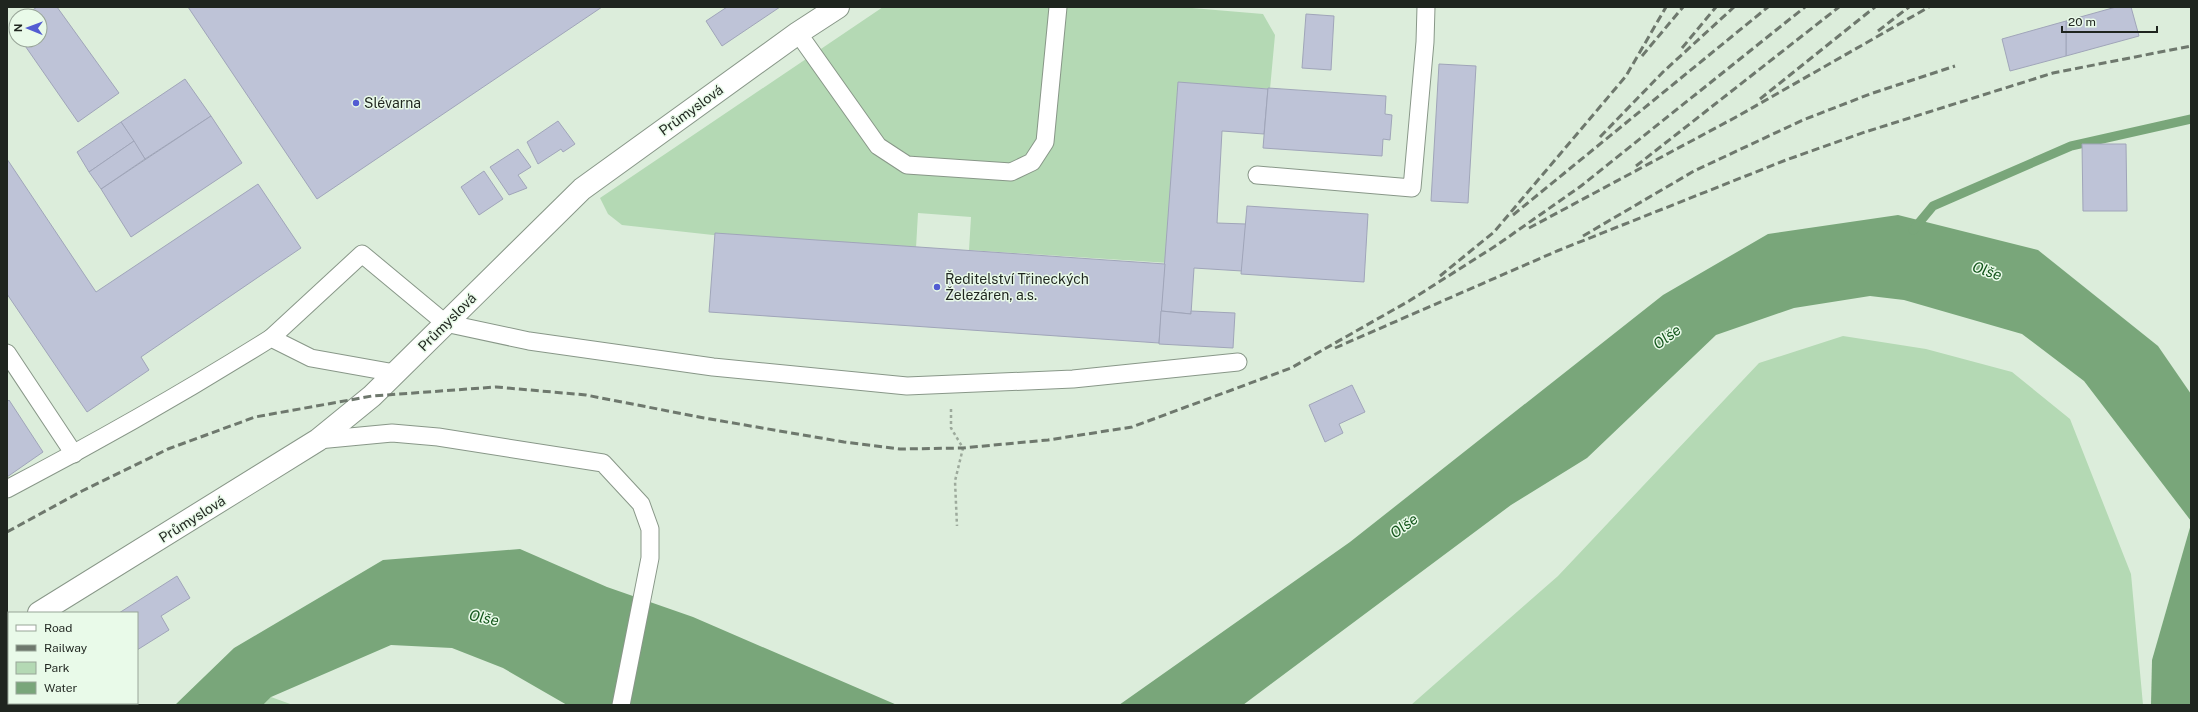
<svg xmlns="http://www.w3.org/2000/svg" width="2198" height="712" font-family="'Public Sans',sans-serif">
<rect width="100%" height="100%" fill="#dceddb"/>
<!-- green -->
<g fill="#b4d9b4">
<path d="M883,7H1180L1263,14L1275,35L1270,89L1181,83L1169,263L969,250L971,217L918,213L916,248L713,235L622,225L608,214L600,198Z"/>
<path d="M1843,336L1926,349L2012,372L2070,419L2131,574L2143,705H1411L1558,576L1759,363Z"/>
<path d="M271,697L293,705H263Z"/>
</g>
<!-- water -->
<g fill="#79a67a">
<path d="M1898,215L2038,250L2158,346L2191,394V521L2084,381L2022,334L1904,300L1870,296L1794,308L1716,335L1587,458L1511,505L1243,705H1119L1350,542L1663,295L1768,234Z"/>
<path d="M2191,524V705H2151L2152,660Z"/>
<path d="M520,549L607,587L693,617L897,705H567L503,668L452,648L391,645L271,697L263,705H175L234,648L383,560Z"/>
</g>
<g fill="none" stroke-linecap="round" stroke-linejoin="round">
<!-- stream -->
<path stroke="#79a67a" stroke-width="9" d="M1913,230L1933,206L2071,146L2191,119"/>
</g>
<!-- building -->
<g fill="#bec3d7" stroke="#a0a5b9">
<path d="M37,7H57L119,93L78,122L21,40H40V16H24Z"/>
<path d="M188,7H602L317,199Z"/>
<path d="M727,7H780L722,46L706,21Z"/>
<path d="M2116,7H2131L2139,36L2066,56V21Z"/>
<path d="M1306,14L1334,16L1331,70L1302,68Z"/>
<path d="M2066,21V56L2010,71L2002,39Z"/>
<path d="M16,22V33L11,25Z"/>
<path d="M1439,64L1476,66L1468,203L1431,201Z"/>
<path d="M185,79L211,116L145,159L121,122Z"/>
<path d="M1178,82L1268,89L1264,134L1222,131L1217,223L1246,224L1242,271L1194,268L1191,314L1161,311Z"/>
<path d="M1268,88L1386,96L1385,114L1392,115L1390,140L1383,139L1382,156L1263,148Z"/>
<path d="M211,116L242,163L131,237L101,189Z"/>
<path d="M558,121L575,144L563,152L561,149L538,164L527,142Z"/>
<path d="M121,122L134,141L89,172L77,152Z"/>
<path d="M134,141L145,159L101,189L89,172Z"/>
<path d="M2082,144H2126L2127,211H2083Z"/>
<path d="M518,149L531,167L518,175L527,188L509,195L490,167Z"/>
<path d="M7,159L96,292L258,184L301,248L141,357L149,370L87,412L7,294Z"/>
<path d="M484,171L503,199L479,215L461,187Z"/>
<path d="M1247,206L1368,214L1364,282L1241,274Z"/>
<path d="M715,233L1165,264L1159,343L709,312Z"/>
<path d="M1161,311L1191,314V311L1235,313L1233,348L1159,344Z"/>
<path d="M1352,385L1365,412L1339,424L1343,433L1325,442L1309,405Z"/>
<path d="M9,400L43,452L7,477V402Z"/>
<path d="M177,576L190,598L161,616L169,630L137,650V613H119Z"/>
<path d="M9,684V703H64L65,705H7V685Z"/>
</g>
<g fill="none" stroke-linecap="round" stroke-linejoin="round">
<defs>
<g id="service">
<path d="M798,33L878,146L907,165L1011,172L1032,162L1045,142L1058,7"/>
<path d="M1257,175L1412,188L1425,42L1426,7"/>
<path d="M271,338L362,254L445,323L529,341L713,367L907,386L1073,379L1238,362"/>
<path d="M7,353L74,454"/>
<path d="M318,440L392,433L438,437L603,463L641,504L650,529V558L621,705"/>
<path d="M7,489C97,442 185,392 271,338L311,358L395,373"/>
</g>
<g id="minor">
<path d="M39,613L318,440L372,396L582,189L798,33L838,7"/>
<path d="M7,633L9,632"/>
</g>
</defs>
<!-- service casing -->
<use href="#service" stroke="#889788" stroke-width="19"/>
<!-- minor casing -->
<use href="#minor" stroke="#889788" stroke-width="24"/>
<!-- path -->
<path stroke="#9daa9c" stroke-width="2.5" stroke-dasharray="3 3" stroke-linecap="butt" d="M951,409V428L963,448L955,481L957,526"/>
<!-- service -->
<use href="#service" stroke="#fff" stroke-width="17"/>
<!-- minor -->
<use href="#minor" stroke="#fff" stroke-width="22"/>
<!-- rail -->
<g stroke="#6e786d" stroke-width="3" stroke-dasharray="8 4" stroke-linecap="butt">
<path d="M1878,31L1909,7"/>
<path d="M1682,48L1716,7"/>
<path d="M1642,56L1683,7"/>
<path d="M1760,99L1875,7"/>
<path d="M1600,137L1663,72L1734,7"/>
<path d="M1636,166L1839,7"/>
<path d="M1513,215L1768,7"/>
<path d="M1529,228L1738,116L1929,7"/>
<path d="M1583,236L1694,171L1803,120L1870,94L1955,66"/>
<path d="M1440,276L1494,232L1566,147L1626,76L1666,7"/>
<path d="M1335,348L1557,251L1786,160L1865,132L2053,73L2191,46"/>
<path d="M7,532L82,491L168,449L255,417L372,396L496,387L586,395L704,418L844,442L900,449L963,448L1048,440L1132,427L1291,368L1409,301L1497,245L1581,186L1805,7"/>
</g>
</g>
<!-- markers -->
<g fill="#525cd2" stroke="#e9fae9" stroke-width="1.5">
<circle cx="356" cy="103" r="4"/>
<circle cx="937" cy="287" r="4"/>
</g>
<g text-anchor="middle" stroke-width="3" stroke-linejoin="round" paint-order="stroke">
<!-- poi labels -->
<g font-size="14" fill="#1f251f" stroke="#e9fae9" text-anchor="start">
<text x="364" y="108">Slévarna</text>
<text x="945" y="284">Ředitelství Třineckých<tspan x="945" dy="16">Železáren, a.s.</tspan></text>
</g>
<!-- street labels -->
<g font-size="14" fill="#1f251f" stroke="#e9fae9">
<text transform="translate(691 110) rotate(-36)" y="5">Průmyslová</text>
<text transform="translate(447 322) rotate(-45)" y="5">Průmyslová</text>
<text transform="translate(192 519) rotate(-32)" y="5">Průmyslová</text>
</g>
<!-- water labels -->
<g font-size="15" font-style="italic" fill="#15571d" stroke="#e9fae9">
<text transform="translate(1987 271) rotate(18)" y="5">Olše</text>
<text transform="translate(1667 337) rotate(-36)" y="5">Olše</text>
<text transform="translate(1404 526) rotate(-36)" y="5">Olše</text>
<text transform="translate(484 618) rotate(12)" y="5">Olše</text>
</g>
</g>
<!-- border -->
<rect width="2198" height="712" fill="none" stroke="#1f251f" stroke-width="16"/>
<!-- legend -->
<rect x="8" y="612" width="130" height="92" fill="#e9fae9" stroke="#98a598"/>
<rect x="16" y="625" width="20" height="6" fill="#ffffff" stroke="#98a598"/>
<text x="44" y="632" font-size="12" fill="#1f251f">Road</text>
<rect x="16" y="645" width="20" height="6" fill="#6e786d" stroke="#98a598"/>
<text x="44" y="652" font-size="12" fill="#1f251f">Railway</text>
<rect x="16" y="662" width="20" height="12" fill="#b4d9b4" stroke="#98a598"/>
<text x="44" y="672" font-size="12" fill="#1f251f">Park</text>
<rect x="16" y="682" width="20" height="12" fill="#79a67a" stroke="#98a598"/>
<text x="44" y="692" font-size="12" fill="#1f251f">Water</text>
<!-- north arrow -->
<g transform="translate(28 28) rotate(271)"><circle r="19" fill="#e9fae9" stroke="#98a598"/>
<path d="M0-3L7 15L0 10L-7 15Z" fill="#525cd2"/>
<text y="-6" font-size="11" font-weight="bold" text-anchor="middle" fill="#1f251f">N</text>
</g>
<!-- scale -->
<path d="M2062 26v6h95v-6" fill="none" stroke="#1f251f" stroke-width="2"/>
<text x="2068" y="26" font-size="12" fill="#1f251f" stroke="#e9fae9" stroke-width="3" paint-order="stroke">20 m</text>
</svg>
